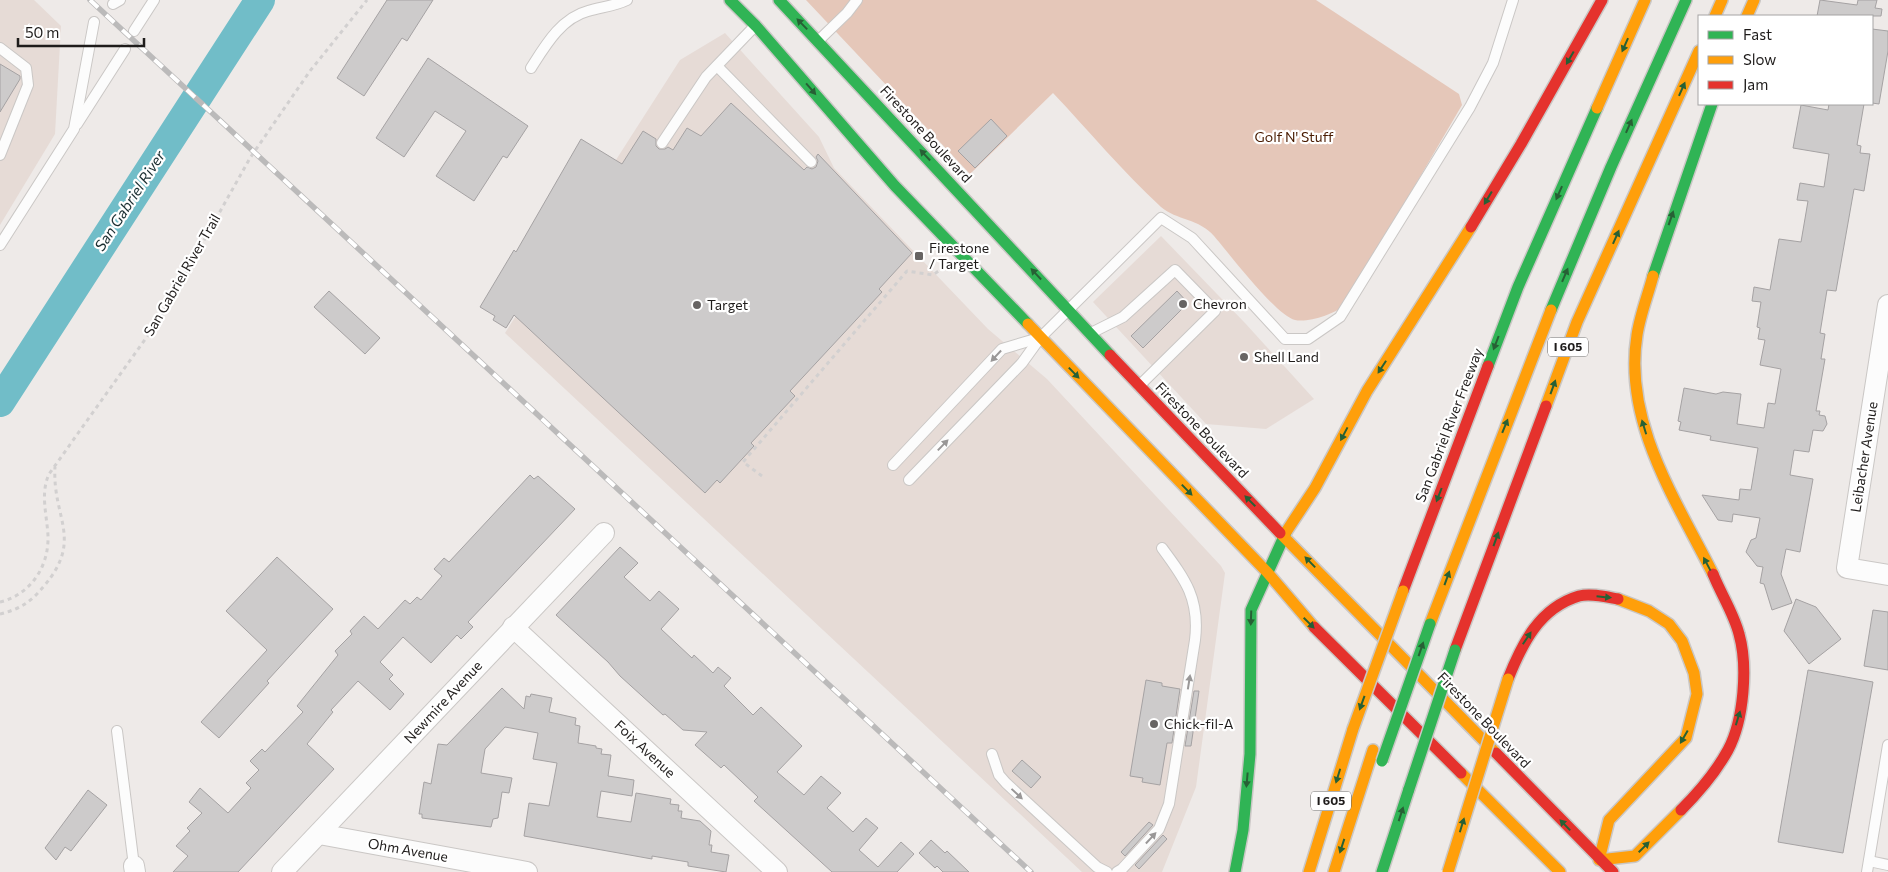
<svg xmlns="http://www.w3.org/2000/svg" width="1888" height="872" font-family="Commissioner,sans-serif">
<rect width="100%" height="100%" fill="#eeeae8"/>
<!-- built -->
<g fill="#e6dbd6">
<path d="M0,0H34L61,26L55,134L0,225Z"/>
<path d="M725,33L819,137L834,168L988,329L1047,379L1221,566L1225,573L1196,787L1162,872H1082L505,333L680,60Z"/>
<path d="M1161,236L1245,323L1314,399L1266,429L1206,424L1093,302Z"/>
</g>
<!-- green -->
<path fill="#e5c7b9" d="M806,0H1316L1459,94L1462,105L1345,305C1335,314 1308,323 1295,320C1276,316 1228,252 1214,236C1200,219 1176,220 1161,207C1123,172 1089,131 1053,93L970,174Z"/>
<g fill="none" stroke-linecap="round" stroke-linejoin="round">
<!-- river -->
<path stroke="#71bdc8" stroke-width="30" d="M0,402L260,0"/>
</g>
<!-- building -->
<g fill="#cdcbcb" stroke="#a5a2a3">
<path d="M387,0H433L407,41L402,38L364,96L337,78Z"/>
<path d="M1820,0L1857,5L1858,0H1877L1875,8L1882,9L1881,16H1817Z"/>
<path d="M1872,29L1888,31V51L1879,104L1872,103Z"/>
<path d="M428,58L528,126L507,158L503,156L474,201L436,176L466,131L435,111L404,157L376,138Z"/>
<path d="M0,64L20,76V79L0,112Z"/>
<path d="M731,103L804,170L807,167L812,169L816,167L818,161L816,157L818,154L912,253L879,289L882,292L790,391L795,396L751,443L754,446L720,483L717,480L705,493L514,315L506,328L493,320L495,316L480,307L514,250L516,252L581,139L622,164L643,131L656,139V146L659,149H665L668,147L673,150L687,128L701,136Z"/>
<path d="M1829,104H1864L1857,145L1861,146L1860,153L1870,154L1864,191L1854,189L1836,291L1827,290L1820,333L1825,334L1821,359H1825L1816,411H1820L1819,415L1825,416L1827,424L1823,431L1813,430L1809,452L1794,450L1790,475L1813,479L1800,552L1786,549L1781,574L1792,603L1772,610L1764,584L1760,583L1763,567L1757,566L1746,552L1751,540L1756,538L1760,518L1733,514L1732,522L1718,520L1702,495L1739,500L1740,489L1751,490L1758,448L1710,440L1711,436L1679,430L1681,422L1678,421L1684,388L1716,394L1723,392L1741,394L1737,424L1764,428L1768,403L1775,404L1781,369L1760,365L1765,340L1758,339L1760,328L1757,327L1761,302L1752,301L1754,287L1770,290L1779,239L1801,242L1808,201L1797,200L1800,183L1824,187L1829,154L1793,148L1801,105L1828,110Z"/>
<path d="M991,119L1007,136L975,168L958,151Z"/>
<path d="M329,291L380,338L365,354L314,307Z"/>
<path d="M1177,291L1188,303L1143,348L1131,336Z"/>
<path d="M530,475L534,479L538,476L575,509L468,622L473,627L461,639L457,635L431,663L403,637L380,662L393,675L389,679L404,694L390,710L358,681L331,710L333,712L307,744L334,769L238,872H173L188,856L176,846L190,831L187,828L202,813L189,802L200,788L228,813L251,788L246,783L259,770L250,761L262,749L265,752L303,712L297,706L338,655L335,651L352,634L350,631L364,616L378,629L405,600L410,604L417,597L421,600L442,576L434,569L444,558L449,562Z"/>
<path d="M620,547L638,563L624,577L650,601L659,591L679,609L661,629L692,658L694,655L713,673L718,667L731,678L724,686L753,715L761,707L802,746L777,772L804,795L821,776L841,793L827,808L853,832L866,818L878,828L859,850L878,867L901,842L914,854L897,872H832L754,801L758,797L724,765L721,768L695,745L707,732L683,730L665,714L663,715L620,676L608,662L556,615Z"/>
<path d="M277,557L333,609L267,681L269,683L219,738L201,722L267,650L226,611Z"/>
<path d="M1796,599L1816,607L1841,639L1809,664L1784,631Z"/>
<path d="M1873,610L1888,612V670L1864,666Z"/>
<path d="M1808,670L1873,682L1843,853L1778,842Z"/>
<path d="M1146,680L1162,683V686L1180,689L1172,743H1167L1160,785L1142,782L1143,778L1130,776Z"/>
<path d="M502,688L524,709L526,696L530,697L531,694L552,698L549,712L576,718L575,725L580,726L578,743L596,746V748L602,749L601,754L611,755L608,776L634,780L632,796L601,791L597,817L631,822L636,793L671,799L670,804L679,805L678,811H682L681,818L700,821L711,831L709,845H712L711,852L729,855L726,872L688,866V862L652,856V859L524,836L529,803L549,806L557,763L533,759L538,733L505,727L485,749L481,773L512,778L509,793L502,792L498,818L493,819L491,827L422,818V814H419L424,782L431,784L438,744L447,745Z"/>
<path d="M1194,691H1199L1191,746H1185Z"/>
<path d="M1022,760L1041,777L1031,788L1012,771Z"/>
<path d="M88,790L107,805L71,851L65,847L56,860L45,848Z"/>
<path d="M1149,822L1153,825L1125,856L1121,852Z"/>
<path d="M1163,835L1167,839L1139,869L1135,865Z"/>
<path d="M931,840L945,853L947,851L969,872H943L937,866L935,868L919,853Z"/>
</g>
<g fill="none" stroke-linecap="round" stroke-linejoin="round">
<defs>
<g id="lane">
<path d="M113,4L120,0"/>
<path d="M134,31L154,0"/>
<path d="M818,41L847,13L857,0"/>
<path d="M0,48L26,68L28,85L0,155"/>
<path d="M717,66L811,162"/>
<path d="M531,68C545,46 561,18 588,11C601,7 615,6 627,0"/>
<path d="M77,124L125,49"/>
<path d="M662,143L706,77L755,26"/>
<path d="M0,245L74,129L94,22"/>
<path d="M1091,333L1123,317L1175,270L1215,311L1139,386"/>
<path d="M893,465L1002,349L1039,338"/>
<path d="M909,480L1022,363L1040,338L1161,218L1192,238L1285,339H1308L1340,317L1470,107L1493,63L1513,0"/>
<path d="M117,731L134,866"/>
<path d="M992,754L999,775L1006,783L1097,867L1107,872"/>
<path d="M1869,861L1888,865"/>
<path d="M1117,872L1122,869L1159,829L1169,804L1195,640C1200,599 1185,579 1162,548"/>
<path d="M1867,872L1888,745"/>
</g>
<g id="street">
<path d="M1888,305L1847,568L1888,575"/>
<path d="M513,627L777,872"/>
<path d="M319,834L527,872"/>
<path d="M134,866L135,872"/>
<path d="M282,872L604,533"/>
</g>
<g id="fast">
<path d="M730,0L756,26L895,186L1028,324"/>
<path d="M779,0L1110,355"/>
<path d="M1653,276L1712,104"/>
<path d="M1551,310L1611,167L1686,0"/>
<path d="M1488,366L1518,287L1597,108"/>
<path d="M1235,872L1243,830L1250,754L1251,610L1286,532"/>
<path d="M1382,872L1409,789"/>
</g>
<g id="slow">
<path d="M1715,16L1722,0"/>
<path d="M1747,16L1754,0"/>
<path d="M1597,108L1645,0"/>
<path d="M1653,276C1648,295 1640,315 1637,335C1623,422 1676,500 1713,574"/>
<path d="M1028,324L1267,572L1314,627"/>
<path d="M1546,406L1577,322L1699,51"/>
<path d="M1286,532L1315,488L1367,391L1471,227"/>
<path d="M1280,533L1496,753"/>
<path d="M1618,599L1649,611L1669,624L1682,641L1694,673L1697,694L1686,738L1609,820L1599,860L1635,856L1681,810"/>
<path d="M1430,624L1551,310"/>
<path d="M1461,773L1560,872"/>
<path d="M1309,872L1353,729"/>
<path d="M1334,872L1373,750"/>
</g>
<g id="jam">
<path d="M1471,227L1521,144L1602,0"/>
<path d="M1110,355L1280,533"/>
<path d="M1403,591L1488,366"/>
<path d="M1314,627L1461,773"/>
<path d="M1455,650L1546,406"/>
<path d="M1508,679C1522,644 1539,608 1579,596C1591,593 1607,597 1618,599"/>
<path d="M1496,753L1613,872"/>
<path d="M1681,810C1699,792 1716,772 1728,750C1744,720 1748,666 1739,634C1734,614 1721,594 1713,574"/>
</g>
</defs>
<!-- lane casing -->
<use href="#lane" stroke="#cac7c5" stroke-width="12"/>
<!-- street casing -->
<use href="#street" stroke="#cac7c5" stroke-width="22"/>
<!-- fast casing -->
<use href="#fast" stroke="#cac7c5" stroke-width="14"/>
<!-- slow casing -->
<use href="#slow" stroke="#cac7c5" stroke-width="14"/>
<!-- jam casing -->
<use href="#jam" stroke="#cac7c5" stroke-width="14"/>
<!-- path -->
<g stroke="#d2d0d0" stroke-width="3" stroke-dasharray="4 4" stroke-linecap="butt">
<path d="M762,476L743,462L907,271L933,275L944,267"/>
<path d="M0,602C30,595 49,567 48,536C47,515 40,494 49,474L161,317L250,158L310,71L367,0"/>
<path d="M0,614C20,609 31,602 44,586C84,539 52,518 55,467"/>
</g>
<!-- lane -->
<use href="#lane" stroke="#fcfcfc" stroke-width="10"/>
<!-- street -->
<use href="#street" stroke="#fcfcfc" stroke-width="20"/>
<!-- fast -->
<use href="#fast" stroke="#30b455" stroke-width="11"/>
<!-- slow -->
<use href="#slow" stroke="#ff9f0a" stroke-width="11"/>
<!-- jam -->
<use href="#jam" stroke="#e5322d" stroke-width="11"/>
<defs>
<path id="rail" d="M90,0L1031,872"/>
</defs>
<!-- rail casing -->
<use href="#rail" stroke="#bbbaba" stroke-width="5.5"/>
<!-- rail -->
<use href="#rail" stroke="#fff" stroke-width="4" stroke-dasharray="11" stroke-linecap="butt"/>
<defs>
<g id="fast-bridge">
<path d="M1382,761L1430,624"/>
<path d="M1409,789L1455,650"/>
</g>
<g id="slow-bridge">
<path d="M1353,729L1403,591"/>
<path d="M1448,872L1508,679"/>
</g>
</defs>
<!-- fast-bridge casing -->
<use href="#fast-bridge" stroke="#cac7c5" stroke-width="14" stroke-linecap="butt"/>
<!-- slow-bridge casing -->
<use href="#slow-bridge" stroke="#cac7c5" stroke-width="14" stroke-linecap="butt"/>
<!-- fast-bridge -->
<use href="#fast-bridge" stroke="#30b455" stroke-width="11"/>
<!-- slow-bridge -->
<use href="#slow-bridge" stroke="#ff9f0a" stroke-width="11"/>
</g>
<!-- one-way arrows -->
<defs><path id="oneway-solid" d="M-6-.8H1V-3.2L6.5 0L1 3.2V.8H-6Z" transform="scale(1.25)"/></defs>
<g fill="#276035">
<use href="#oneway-solid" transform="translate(802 24) rotate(-134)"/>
<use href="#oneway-solid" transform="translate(1625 45) rotate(114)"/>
<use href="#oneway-solid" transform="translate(1570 58) rotate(120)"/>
<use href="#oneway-solid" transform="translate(811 89) rotate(49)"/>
<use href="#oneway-solid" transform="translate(1682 89) rotate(-66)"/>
<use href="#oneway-solid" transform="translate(1629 126) rotate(-66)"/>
<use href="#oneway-solid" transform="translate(925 155) rotate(-133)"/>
<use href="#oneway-solid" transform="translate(1559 193) rotate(114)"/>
<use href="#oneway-solid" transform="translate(1488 198) rotate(121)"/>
<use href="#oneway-solid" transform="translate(1671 218) rotate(-71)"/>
<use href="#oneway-solid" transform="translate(1616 237) rotate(-66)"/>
<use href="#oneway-solid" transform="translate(1036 274) rotate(-133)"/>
<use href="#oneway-solid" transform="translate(1565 275) rotate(-67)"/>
<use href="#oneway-solid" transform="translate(1496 343) rotate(111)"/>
<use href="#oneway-solid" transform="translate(1382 367) rotate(123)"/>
<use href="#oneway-solid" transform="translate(1074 373) rotate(46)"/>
<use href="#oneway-solid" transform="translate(1553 387) rotate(-70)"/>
<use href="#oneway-solid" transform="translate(1505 426) rotate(-68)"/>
<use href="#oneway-solid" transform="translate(1644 427) rotate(-107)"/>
<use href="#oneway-solid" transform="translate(1344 434) rotate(118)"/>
<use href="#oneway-solid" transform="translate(1187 490) rotate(46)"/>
<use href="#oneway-solid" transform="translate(1439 495) rotate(111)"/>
<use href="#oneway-solid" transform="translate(1250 501) rotate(-135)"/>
<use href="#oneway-solid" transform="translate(1496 539) rotate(-70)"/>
<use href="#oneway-solid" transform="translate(1310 562) rotate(-134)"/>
<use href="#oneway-solid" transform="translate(1707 564) rotate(-118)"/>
<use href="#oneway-solid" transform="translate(1447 578) rotate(-70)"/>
<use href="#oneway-solid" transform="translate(1604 597) rotate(6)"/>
<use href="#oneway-solid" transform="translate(1251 618) rotate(92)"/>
<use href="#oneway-solid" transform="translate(1309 623) rotate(45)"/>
<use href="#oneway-solid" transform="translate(1527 638) rotate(-56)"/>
<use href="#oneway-solid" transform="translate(1421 649) rotate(-71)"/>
<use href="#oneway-solid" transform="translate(1362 703) rotate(110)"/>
<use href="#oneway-solid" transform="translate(1738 718) rotate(-73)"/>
<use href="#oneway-solid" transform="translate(1684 737) rotate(120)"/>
<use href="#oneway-solid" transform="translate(1338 776) rotate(107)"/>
<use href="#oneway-solid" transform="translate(1247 780) rotate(95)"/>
<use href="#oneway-solid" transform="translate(1401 814) rotate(-72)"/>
<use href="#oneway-solid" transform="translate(1462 825) rotate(-73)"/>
<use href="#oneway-solid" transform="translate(1565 825) rotate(-134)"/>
<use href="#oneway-solid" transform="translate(1342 846) rotate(108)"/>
<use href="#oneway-solid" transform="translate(1644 847) rotate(-45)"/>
</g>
<g fill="#999797">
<use href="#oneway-solid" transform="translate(996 356) rotate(133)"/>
<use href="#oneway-solid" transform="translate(943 445) rotate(-46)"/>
<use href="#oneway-solid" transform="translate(1189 682) rotate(-81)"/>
<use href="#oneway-solid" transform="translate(1017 794) rotate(43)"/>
<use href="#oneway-solid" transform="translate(1151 838) rotate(-47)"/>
</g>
<!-- markers -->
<g fill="#676463" stroke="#fff" stroke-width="2">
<rect x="914" y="251" width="10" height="10" rx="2.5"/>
<circle cx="1183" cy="304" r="5"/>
<circle cx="697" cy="305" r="5"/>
<circle cx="1244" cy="357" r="5"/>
<circle cx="1154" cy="724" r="5"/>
</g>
<g text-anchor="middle" stroke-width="4.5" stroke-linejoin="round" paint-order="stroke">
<!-- shield labels -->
<g fill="#fff" stroke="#62605f" stroke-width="1">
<rect x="1548" y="337.5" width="40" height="19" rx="4"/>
<rect x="1311" y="791.5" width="40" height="19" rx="4"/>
</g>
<g font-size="12" font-weight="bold" fill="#1f1c1b">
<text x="1568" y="351">I 605</text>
<text x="1331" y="805">I 605</text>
</g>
<!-- street labels -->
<g font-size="14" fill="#1f1c1b" stroke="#fff">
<text transform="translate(926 134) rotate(47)" y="5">Firestone Boulevard</text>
<text transform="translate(182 275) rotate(-60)" y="5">San Gabriel River Trail</text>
<text transform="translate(1449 425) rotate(-69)" y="5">San Gabriel River Freeway</text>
<text transform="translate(1202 430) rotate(46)" y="5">Firestone Boulevard</text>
<text transform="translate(1864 457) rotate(-81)" y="5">Leibacher Avenue</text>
<text transform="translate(443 702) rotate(-47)" y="5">Newmire Avenue</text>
<text transform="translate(1484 720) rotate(46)" y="5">Firestone Boulevard</text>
<text transform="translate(645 749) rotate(43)" y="5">Foix Avenue</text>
<text transform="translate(408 850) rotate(10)" y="5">Ohm Avenue</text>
</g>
<!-- park labels -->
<g font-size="14" fill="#491b01" stroke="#fff">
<text x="1294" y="142">Golf N' Stuff</text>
</g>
<!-- poi labels -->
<g font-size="14" fill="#1f1c1b" stroke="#fff" text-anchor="start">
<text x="929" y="253">Firestone<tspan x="929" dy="16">/ Target</tspan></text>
<text x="1193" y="309">Chevron</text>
<text x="707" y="310">Target</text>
<text x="1254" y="362">Shell Land</text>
<text x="1164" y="729">Chick-fil-A</text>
</g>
<!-- water labels -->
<g font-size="15" font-style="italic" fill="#1a2e31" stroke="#fff">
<text transform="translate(130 201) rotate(-57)" y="5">San Gabriel River</text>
</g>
</g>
<!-- legend -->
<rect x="1698" y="15" width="175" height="90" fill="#ffffff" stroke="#a5a4a4"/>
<rect x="1708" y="31" width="25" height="8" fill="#30b455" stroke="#a5a4a4"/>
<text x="1743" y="40" font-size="15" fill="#1f1c1b">Fast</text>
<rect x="1708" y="56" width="25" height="8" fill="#ff9f0a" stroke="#a5a4a4"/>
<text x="1743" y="65" font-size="15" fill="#1f1c1b">Slow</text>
<rect x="1708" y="81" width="25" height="8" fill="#e5322d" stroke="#a5a4a4"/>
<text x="1743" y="90" font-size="15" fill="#1f1c1b">Jam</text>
<!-- scale -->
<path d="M18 38v8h126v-8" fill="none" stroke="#1f1c1b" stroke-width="2.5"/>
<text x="25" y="38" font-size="15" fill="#1f1c1b" stroke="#ffffff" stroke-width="4" paint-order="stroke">50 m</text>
</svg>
